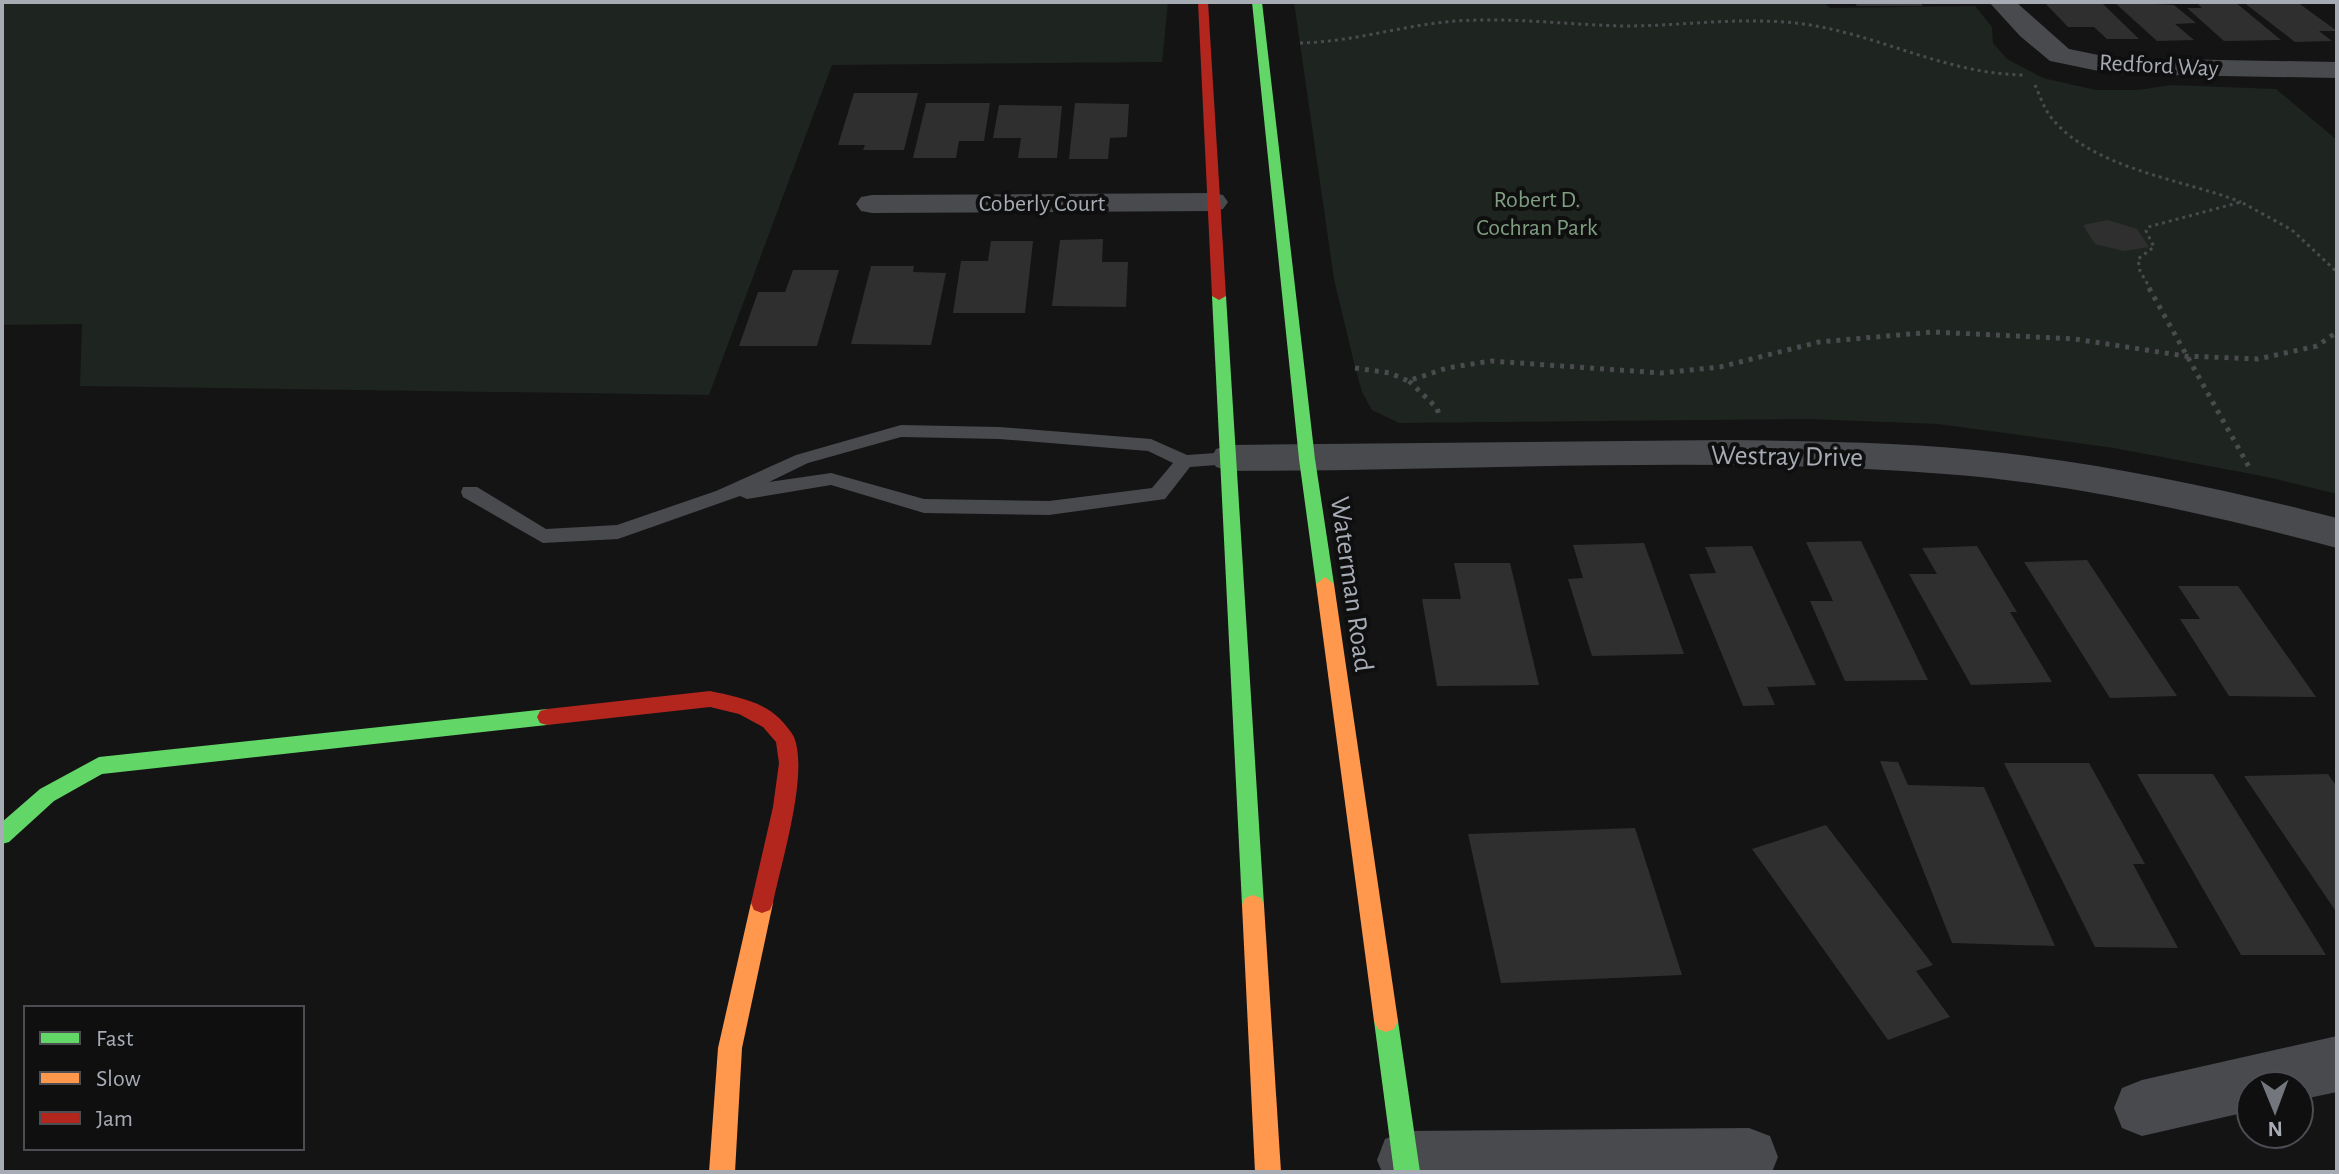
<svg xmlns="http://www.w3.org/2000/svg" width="2339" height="1174" font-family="'Alegreya Sans',sans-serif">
<rect width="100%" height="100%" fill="#141415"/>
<!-- green -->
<g fill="#1e241f">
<path d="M2,2H1168L1162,62L832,65L709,395L80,386L82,324L2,325Z"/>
<path d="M1294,2H1824L1830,8L1975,6L1992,27L1993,43L2007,59L2043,78L2096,90H2138L2171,85L2276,89L2337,140V494L2267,477L2114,448L1938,424L1809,419L1399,423L1372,410L1362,392L1354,363L1334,279Z"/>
</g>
<!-- building -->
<g fill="#2f2f30">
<path d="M1854,2H1919L1923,6H1857Z"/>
<path d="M2044,2H2101L2139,39H2107L2094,27H2068Z"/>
<path d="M2114,2L2174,5L2196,23L2175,24L2194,40L2157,41Z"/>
<path d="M2196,2H2235L2281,40L2224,41L2187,8H2202Z"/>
<path d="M2243,2H2297L2337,31H2319L2332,41L2295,42Z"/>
<path d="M854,93H918L904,150H863L865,145H838Z"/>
<path d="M926,103H990L984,141H959L956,158H913Z"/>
<path d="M1075,103L1129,104L1127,137L1110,138L1108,159H1069Z"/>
<path d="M999,105L1062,106L1057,158H1018L1021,138H993Z"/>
<path d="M2108,220L2137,229L2149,247L2124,251L2095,244L2083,225Z"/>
<path d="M1103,239L1102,262H1128L1126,307L1052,306L1060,240Z"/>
<path d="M991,241H1033L1025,313H953L961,261H988Z"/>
<path d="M871,266H914L913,272L946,273L931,345L851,344Z"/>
<path d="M793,270H839L817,346H739L758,292H785Z"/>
<path d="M1861,541L1928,680L1845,681L1810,601H1833L1806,542Z"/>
<path d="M1644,543L1684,654L1592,656L1568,579L1583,578L1573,545Z"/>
<path d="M1752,546L1816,685L1767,687L1775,705L1743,706L1689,574L1716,573L1705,547Z"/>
<path d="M1977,546L2017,612H2010L2052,682L1971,685L1909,574H1937L1922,548Z"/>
<path d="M2087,560L2177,696L2110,698L2024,562Z"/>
<path d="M1454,563H1510L1539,685L1437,686L1422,599H1461Z"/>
<path d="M2178,586H2238L2316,697L2229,696L2180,619H2200Z"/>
<path d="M1880,761L1898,762L1908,785L1984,787L2055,946L1952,943Z"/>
<path d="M2004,763H2089L2145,864H2133L2178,948L2095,947Z"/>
<path d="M2137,774H2213L2326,955H2241Z"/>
<path d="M2328,774L2337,787V913L2244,776Z"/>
<path d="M1826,825L1933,965L1916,971L1950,1017L1888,1040L1752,849Z"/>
<path d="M1635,828L1682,975L1501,983L1468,834Z"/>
</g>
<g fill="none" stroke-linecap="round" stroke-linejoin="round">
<!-- path-far1 -->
<g stroke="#4a4b4e" stroke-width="3" stroke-dasharray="3 4" stroke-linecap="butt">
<path d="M1300,43C1353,42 1403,25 1456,21C1512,17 1569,25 1625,26C1678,26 1730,18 1783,22C1867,27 1939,74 2024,75"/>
<path d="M2035,85C2039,94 2043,105 2048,113C2086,168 2182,179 2241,202"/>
<path d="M2151,290L2140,271L2138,259L2154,247L2146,231L2148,227L2241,202L2292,230L2337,272"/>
</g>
<!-- path -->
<g stroke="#4a4b4e" stroke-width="5" stroke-dasharray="4 6" stroke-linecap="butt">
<path d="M2149,288L2249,467"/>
<path d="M1355,368L1390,373L1408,381L1447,368L1491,361L1661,373L1720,367L1819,342L1933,332L2075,339L2185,356L2258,359L2317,346L2337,332"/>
<path d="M1409,381L1437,408L1439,415"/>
</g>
<!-- lane -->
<path fill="#494a4d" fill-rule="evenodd" d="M901,425L999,427L1151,439L1187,455L1230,452L1239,458L1230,464L1190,467L1165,499L1049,515L924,513L831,485L747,499L740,496L618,539L543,543L463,497L461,492L463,487H477L546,529L617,525L716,491L796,455ZM901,437L999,439L1148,451L1173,463L1152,488L1049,501L924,499L831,473L769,482L808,463Z"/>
<!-- street -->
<g fill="#494a4d" fill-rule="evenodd">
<path d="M1989,2H2016L2069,49L2113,58L2337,62V78L2113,74L2060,63L2050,61L2020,36Z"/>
<path d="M1212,193L1223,195L1228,202L1223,209L1212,211L872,213L861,211L856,204L861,197L872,195Z"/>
<path d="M1725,440C1818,441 1911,442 2004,453C2116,466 2227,490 2337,518V548C2208,514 2078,484 1945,474C1707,455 1468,471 1230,471L1216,467L1211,458L1216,449L1230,445Z"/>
<path d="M2337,1036V1092L2299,1100V1086H2251V1111L2142,1136L2122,1128L2114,1108L2122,1088L2142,1080Z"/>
<path d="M1749,1128L1770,1136L1778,1157L1772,1172H1382L1377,1160L1385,1139L1406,1131Z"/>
</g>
<!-- fast -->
<g fill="#63d668" fill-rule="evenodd">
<path d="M1252,2H1262L1315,459L1334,584L1325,591L1316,584L1299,459Z"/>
<path d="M1219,292L1226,296L1264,905L1261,912L1253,915L1245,912L1242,905L1212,296Z"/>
<path d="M547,709L554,711L557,717L554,723L547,725L102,774L54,801L9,842L2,844V822L40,789L99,757Z"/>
<path d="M1386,1010L1394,1013L1398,1021L1420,1172H1394L1374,1021L1378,1013Z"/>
</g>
<!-- slow -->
<g fill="#ff974d" fill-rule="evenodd">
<path d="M1325,577L1334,584L1398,1021L1394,1029L1386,1032L1378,1029L1374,1021L1316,584Z"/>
<path d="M762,893L770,896L773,903L742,1048L735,1172H709L718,1048L751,903L754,896Z"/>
<path d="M1253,895L1261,898L1264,905L1281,1172H1255L1242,905L1245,898Z"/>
</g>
<!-- jam -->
<g fill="#b3261e" fill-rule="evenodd">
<path d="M1198,2H1208L1226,296L1219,300L1212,296Z"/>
<path d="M710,691C733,696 762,701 779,718C784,723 791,731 794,737C809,774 781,863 773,903L770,910L762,913L754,910L751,903L773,807L779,763L776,742L763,727L739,714L710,707L547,725L540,723L537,717L540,711L547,709Z"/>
</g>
</g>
<g text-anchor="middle" stroke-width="8" stroke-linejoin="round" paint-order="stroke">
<!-- far-street labels -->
<g font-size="24" fill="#a6abb4" stroke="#0f0f10">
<text transform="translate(2159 65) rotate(3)" y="8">Redford Way</text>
<text x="1042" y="211">Coberly Court</text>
</g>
<!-- far-park labels -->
<g font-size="24" fill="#7f9d80" stroke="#0f0f10">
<text x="1537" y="207">Robert D.<tspan x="1537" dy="28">Cochran Park</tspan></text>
</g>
<!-- street labels -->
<g font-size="28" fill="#a6abb4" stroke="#0f0f10">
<text transform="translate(1787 455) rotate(1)" y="10">Westray Drive</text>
<text transform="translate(1353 584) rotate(82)" y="10">Waterman Road</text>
</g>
</g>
<!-- border -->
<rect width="2339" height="1174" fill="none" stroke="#a6abb4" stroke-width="8"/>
<!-- legend -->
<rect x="24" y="1006" width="280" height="144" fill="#0f0f10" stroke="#4b4d52" stroke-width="2"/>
<rect x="40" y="1032" width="40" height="12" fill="#63d668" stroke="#4b4d52" stroke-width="2"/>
<text x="96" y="1046" font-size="24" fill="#a6abb4">Fast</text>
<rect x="40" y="1072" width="40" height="12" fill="#ff974d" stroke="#4b4d52" stroke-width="2"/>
<text x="96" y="1086" font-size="24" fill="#a6abb4">Slow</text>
<rect x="40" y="1112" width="40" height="12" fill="#b3261e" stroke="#4b4d52" stroke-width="2"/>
<text x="96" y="1126" font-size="24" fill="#a6abb4">Jam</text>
<!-- north arrow -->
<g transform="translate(2275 1110) rotate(179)"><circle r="38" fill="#0f0f10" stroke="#4b4d52" stroke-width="2"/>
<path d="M0-6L14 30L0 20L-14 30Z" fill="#73767c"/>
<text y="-12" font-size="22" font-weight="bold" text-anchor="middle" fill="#a6abb4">N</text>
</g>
</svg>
